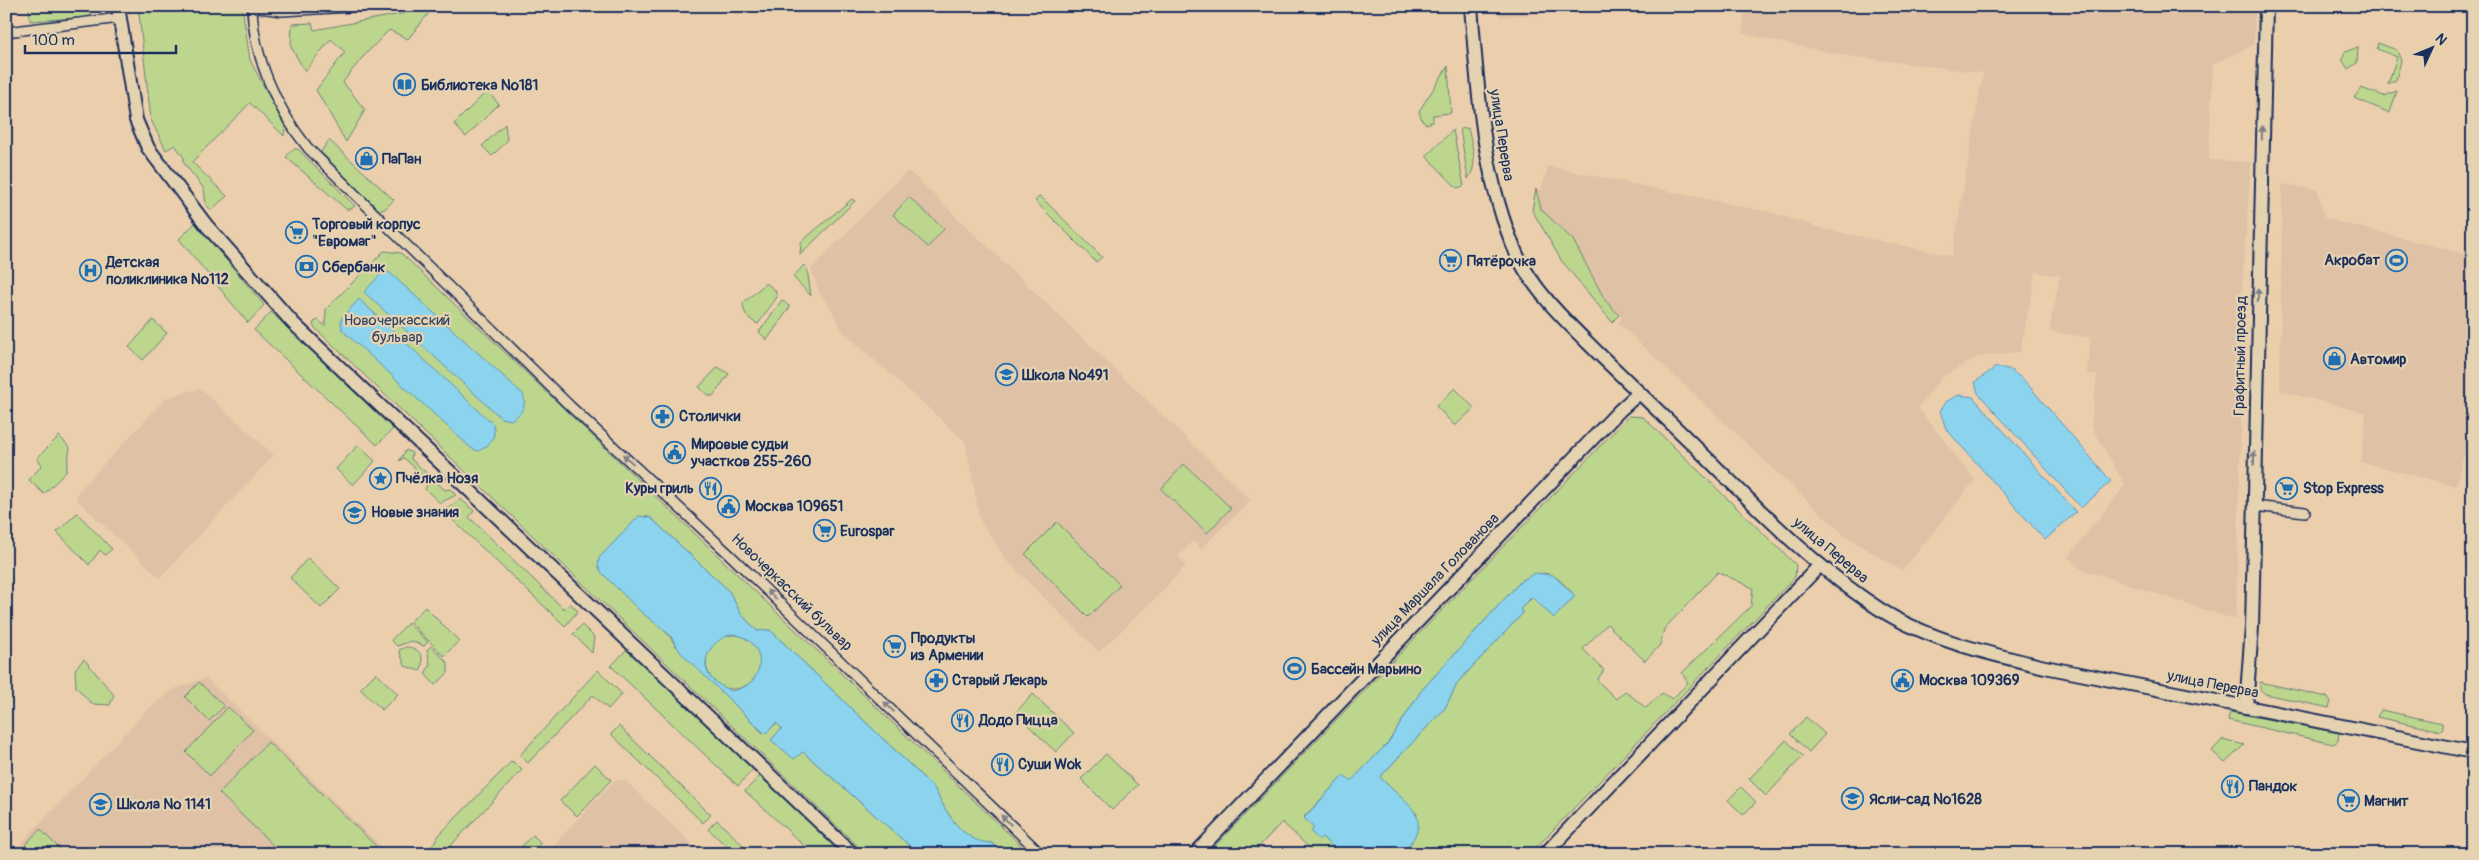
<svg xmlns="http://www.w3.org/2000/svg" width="2479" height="860" font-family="Pangolin,sans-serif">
<rect width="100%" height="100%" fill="#ebcfad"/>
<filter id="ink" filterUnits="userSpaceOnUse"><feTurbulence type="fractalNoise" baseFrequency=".02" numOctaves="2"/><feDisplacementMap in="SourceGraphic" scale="10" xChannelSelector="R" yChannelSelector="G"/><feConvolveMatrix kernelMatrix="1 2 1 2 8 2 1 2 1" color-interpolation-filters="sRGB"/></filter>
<g filter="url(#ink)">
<!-- built -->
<g fill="#dfc1a6">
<path d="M1499,6H1609V9L1500,17Z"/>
<path d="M1744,6H2255L2254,45L2213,64L2209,160L2251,162L2237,359L2242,393L2236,620L2081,569L2068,557L2125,485L2091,426L2097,375L2087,374L2090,338L2049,331L2060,276L2036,272L2020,352L1978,357L1943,376L1918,408L1975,480L1902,571L1845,536L1618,323L1622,318L1605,300L1573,240L1541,209L1536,189L1541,190L1548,166L1773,213L1824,229L1952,256L1983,73L1846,56L1743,34Z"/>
<path d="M910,172L1251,500L1201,549L1193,541L1178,556L1186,565L1160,594L1099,652L1007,561L980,520L965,441L843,332L829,305L820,295L811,269L905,173Z"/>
<path d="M2282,184L2318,190L2324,218L2473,256V420L2456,486L2361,462L2366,413L2280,391Z"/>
<path d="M200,388L274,455L160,578L79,502L76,497L78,492L166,398Z"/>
<path d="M206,678L389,854H11L147,710L174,689Z"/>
<path d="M625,780L695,847L690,854H545L614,781Z"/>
</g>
<!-- green -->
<g fill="#bcd68e" stroke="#6c8276" fill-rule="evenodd">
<path d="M6,6H90L91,17L30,21L29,7L6,9Z"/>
<path d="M138,6H242L250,60L285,127L284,136L250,103L192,162L227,196L211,210L206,205L204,189L183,162L184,158L175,145L166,150L151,120Z"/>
<path d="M433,8L408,39L389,30L362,58L343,82L365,110L346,142L316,90L345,52L331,39L305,71L291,47L292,24L312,23L314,30Z"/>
<path d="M2378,43L2397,50L2401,61L2396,80L2388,84L2397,57L2377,49Z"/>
<path d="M2358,47L2357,63L2348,69L2342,59L2345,52Z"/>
<path d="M1448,66L1451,113L1433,115V122L1426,124L1422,121L1419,111Z"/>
<path d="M2361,88L2384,96L2397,91L2390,113L2354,98Z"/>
<path d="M487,91L499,104L466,137L454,124Z"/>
<path d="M505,124L507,141L492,156L482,146Z"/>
<path d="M1468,128C1472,146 1479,164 1468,179L1460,129Z"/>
<path d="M1453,130L1464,186L1457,188L1426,156Z"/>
<path d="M329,140L394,200L385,209L379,210L321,152Z"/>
<path d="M293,149H298L355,206L351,209H346L286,157Z"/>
<path d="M1536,189L1541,209L1573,240L1605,300L1619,315L1612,322L1561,260L1532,210Z"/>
<path d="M1040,196L1102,257L1096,262L1035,201Z"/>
<path d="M909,197L944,229L928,247L893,215Z"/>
<path d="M852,199L855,201L800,255L801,242Z"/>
<path d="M195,223L264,305L248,323L179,239Z"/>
<path d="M384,251L401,253L1030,854H1003L992,843C988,843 981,844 977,842C956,831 944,808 934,788L770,630L757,631L741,614L729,591L651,518L645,516L630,600C644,617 666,626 675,645L764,734L777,723L782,728L771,740L802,751L919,854H866L313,326L314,322L318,320L325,326L326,309Z"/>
<path d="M804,265L807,269L811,296L793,277Z"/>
<path d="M766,283L775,290L777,297L758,324C749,320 743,313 743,303Z"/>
<path d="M782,300L790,307L767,340L759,332Z"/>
<path d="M271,312L393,429L377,445L254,330Z"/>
<path d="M153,320L167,333L143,360L129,347Z"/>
<path d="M718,367L729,374L713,396H709L699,387Z"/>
<path d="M1455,388L1474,408L1455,426L1436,406Z"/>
<path d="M1629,416L1643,417L1796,565L1795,577L1530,854H1473L1471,852L1469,854H1401L1412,842L1417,814L1380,777L1445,708L1458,682L1523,613L1520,609L1533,597L1554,618L1575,596C1557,576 1547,565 1521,581L1421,691L1388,743L1351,782L1343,776L1304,817L1314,827L1319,840L1322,837L1341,854H1316L1282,822L1252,854H1207ZM1718,572L1753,588L1751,606L1682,673L1688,683L1672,699L1662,693L1646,708L1625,691L1616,699L1597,680L1604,670L1583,649L1607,624L1645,661L1660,645L1664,629Z"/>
<path d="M59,436L70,448L66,472L44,494L29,480L42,465L37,458Z"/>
<path d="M358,445L375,461L353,485L336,469Z"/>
<path d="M406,450L412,453L411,459L445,490L450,489L456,495L440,503L425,489L429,481L404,458L399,461Z"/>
<path d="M1184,464L1231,508L1207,533L1161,489Z"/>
<path d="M461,499L474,511L469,517L564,609L570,603L578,611L565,626L443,511Z"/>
<path d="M77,513L112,549L105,555L100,550L89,565L57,532Z"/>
<path d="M1057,522L1120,585L1088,617L1025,554Z"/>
<path d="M308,558L340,589L321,608L290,578Z"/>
<path d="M425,607L459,641L444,656L410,622Z"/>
<path d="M408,623L428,642L424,646L411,641L397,646L391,640Z"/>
<path d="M582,625L594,637L592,653L573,634Z"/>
<circle cx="733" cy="662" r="27"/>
<path d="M431,646L448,663V673L435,685L425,674L430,664L427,650Z"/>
<path d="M406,647C420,647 426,659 420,671L405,666L399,650Z"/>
<path d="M627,649L753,769L738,786L611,666Z"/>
<path d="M84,659L114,695L110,705L92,704L76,687L75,669Z"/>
<path d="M598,670L622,694L608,709L593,695L528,763L520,755Z"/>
<path d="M376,673L398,694L382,710L360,689Z"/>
<path d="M199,682L224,706L209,721L185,697Z"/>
<path d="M2260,682L2327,697L2331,701L2329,708L2265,694L2260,689Z"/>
<path d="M1033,694L1074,733L1056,752L1015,713Z"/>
<path d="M228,707L253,730L210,776L186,752Z"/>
<path d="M2381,710L2442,723L2443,729L2441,731L2377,717Z"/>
<path d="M2230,712L2339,733L2338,741L2333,744L2228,720Z"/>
<path d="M1806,717L1825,734L1809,752L1790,734Z"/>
<path d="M619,726L711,815L703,823L611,734Z"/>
<path d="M2223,739L2244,745L2225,763L2212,751Z"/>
<path d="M1786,740L1803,756L1766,796L1749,779Z"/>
<path d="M268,742L376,846L368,854H282L219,793Z"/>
<path d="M1106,754L1138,785L1112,810L1081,779Z"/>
<path d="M512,761L522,770L443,854H426L440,834Z"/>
<path d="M595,764L611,780L577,816L560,801Z"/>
<path d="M761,775L843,854H813L745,791Z"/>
<path d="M1741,787L1756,802L1743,815L1728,800Z"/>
<path d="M717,820L752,854H735L708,829Z"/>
<path d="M40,829L65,854H34L25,845Z"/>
<path d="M533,835L541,843L529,854L521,847Z"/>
</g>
<!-- water -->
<g fill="#8cd4ee" stroke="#5f92b4" fill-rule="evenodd">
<path d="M389,272L523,394C527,406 522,414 511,420L501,418L364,292L382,273Z"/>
<path d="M359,299L493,424C497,437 490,446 478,451L471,448L342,330L341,319Z"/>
<path d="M1996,367L2009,369L2023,379L2111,481L2081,508L1978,393L1975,382Z"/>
<path d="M1959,395L1973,397L2076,512L2045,540L1946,429L1940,411L1947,401Z"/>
<path d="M639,516L651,518L729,591L741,614L757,631L770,630L934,788C946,812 962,843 992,843L1003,854H919L803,752L794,759L771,740L782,728L776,723L765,734L681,653L670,635L640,611L602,573L598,566L599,558ZM733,634C769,640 768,686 731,691C724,687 716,684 711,678C697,660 714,638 733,634Z"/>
<path d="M1535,573L1553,575L1575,596L1554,618L1532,597L1520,609L1523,613L1458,682L1445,708L1380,777C1406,806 1439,815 1401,854H1341L1322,837L1319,840L1311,832L1314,827L1304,818L1343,776L1351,781L1388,743L1421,691L1521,581Z"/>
</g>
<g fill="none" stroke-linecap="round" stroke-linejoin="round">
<defs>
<g id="street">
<path d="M252,6C253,56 277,110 308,148L570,406L730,555L1041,854"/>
<path d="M252,7L282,11L368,6"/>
<path d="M6,32L120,18"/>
<path d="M2255,506L2305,512"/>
</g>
<g id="secondary">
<path d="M118,6L136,120L148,148L207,226L293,323L853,854"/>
<path d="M1471,6C1478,91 1482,176 1517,255C1535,293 1569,324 1598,353C1624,378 1650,403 1676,428C1742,491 1804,561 1881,610C1929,640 1990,654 2045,667L2473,752"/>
<path d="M2246,707L2252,627L2266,6"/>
<path d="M1195,854L1619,411L1639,393"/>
<path d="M1545,854L1820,565"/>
</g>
</defs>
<!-- street casing -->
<use href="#street" stroke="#1b2f5e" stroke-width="12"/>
<!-- secondary casing -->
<use href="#secondary" stroke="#1b2f5e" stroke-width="16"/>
<!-- street -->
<use href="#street" stroke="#e5d2b0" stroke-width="9"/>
<!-- secondary -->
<use href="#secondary" stroke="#e5d2b0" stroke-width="12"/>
</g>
<!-- one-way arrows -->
<defs><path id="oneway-solid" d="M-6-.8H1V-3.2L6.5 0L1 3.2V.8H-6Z" transform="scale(1.25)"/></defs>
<g fill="#808087">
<use href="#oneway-solid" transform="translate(2262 133) rotate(-89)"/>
<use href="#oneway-solid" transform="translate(2258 295) rotate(-89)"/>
<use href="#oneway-solid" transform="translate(2254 458) rotate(-90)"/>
<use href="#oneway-solid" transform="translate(628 459) rotate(-138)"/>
<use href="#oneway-solid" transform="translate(772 595) rotate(-136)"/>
<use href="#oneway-solid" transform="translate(889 707) rotate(-136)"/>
<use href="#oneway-solid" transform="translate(1006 820) rotate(-136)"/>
</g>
</g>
<!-- icons -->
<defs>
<symbol id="library-ring" viewBox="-11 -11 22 22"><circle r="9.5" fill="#e5d2b0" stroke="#1f6fb2" stroke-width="1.5"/><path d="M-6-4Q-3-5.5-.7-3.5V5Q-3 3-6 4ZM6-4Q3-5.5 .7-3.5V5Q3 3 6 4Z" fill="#1f6fb2"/></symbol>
<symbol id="shop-ring" viewBox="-11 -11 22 22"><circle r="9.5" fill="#e5d2b0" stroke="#1f6fb2" stroke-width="1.5"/><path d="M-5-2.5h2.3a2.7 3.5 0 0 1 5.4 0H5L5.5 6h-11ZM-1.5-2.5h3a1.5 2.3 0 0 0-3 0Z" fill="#1f6fb2"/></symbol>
<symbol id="supermarket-ring" viewBox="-11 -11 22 22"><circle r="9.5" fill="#e5d2b0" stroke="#1f6fb2" stroke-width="1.5"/><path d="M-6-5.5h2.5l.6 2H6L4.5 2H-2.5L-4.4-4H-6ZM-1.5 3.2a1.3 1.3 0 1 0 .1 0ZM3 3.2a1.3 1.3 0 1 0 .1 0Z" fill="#1f6fb2"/></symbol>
<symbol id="stadium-ring" viewBox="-11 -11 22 22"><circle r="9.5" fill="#e5d2b0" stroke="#1f6fb2" stroke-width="1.5"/><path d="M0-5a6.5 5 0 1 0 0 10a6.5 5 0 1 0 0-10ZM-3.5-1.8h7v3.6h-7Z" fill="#1f6fb2"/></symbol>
<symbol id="bank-ring" viewBox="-11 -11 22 22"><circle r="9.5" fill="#e5d2b0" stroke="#1f6fb2" stroke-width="1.5"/><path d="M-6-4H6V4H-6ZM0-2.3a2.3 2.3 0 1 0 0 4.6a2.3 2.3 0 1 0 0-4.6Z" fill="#1f6fb2"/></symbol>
<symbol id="hospital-ring" viewBox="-11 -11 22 22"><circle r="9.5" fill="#e5d2b0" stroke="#1f6fb2" stroke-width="1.5"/><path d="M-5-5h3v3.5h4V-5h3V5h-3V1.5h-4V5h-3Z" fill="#1f6fb2"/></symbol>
<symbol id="school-ring" viewBox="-11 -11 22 22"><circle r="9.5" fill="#e5d2b0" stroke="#1f6fb2" stroke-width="1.5"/><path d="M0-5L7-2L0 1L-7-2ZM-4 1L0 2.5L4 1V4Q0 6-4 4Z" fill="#1f6fb2"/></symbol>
<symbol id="pharmacy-ring" viewBox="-11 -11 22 22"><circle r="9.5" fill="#e5d2b0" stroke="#1f6fb2" stroke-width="1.5"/><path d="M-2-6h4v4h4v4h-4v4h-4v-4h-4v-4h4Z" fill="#1f6fb2"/></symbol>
<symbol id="civic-ring" viewBox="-11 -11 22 22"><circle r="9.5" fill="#e5d2b0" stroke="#1f6fb2" stroke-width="1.5"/><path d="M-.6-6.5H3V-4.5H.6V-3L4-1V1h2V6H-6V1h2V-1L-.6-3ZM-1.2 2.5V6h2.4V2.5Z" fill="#1f6fb2"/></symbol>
<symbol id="sight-ring" viewBox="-11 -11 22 22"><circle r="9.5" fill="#e5d2b0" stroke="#1f6fb2" stroke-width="1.5"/><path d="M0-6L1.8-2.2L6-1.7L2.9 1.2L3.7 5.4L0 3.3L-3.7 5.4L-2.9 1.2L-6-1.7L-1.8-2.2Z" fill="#1f6fb2"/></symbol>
<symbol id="restaurant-ring" viewBox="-11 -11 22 22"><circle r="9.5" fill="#e5d2b0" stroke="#1f6fb2" stroke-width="1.5"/><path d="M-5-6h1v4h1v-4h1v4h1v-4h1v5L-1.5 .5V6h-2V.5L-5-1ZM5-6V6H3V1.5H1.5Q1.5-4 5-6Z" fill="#1f6fb2"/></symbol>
<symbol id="university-ring" viewBox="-11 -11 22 22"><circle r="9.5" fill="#e5d2b0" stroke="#1f6fb2" stroke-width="1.5"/><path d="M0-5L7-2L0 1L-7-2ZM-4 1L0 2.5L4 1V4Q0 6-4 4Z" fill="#1f6fb2"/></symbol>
</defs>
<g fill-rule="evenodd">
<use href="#library-ring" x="392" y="72" width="25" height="25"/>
<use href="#shop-ring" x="354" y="146" width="25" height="25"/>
<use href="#supermarket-ring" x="284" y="220" width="25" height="25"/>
<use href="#stadium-ring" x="2384" y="248" width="25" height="25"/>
<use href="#supermarket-ring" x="1438" y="248" width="25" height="25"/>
<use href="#bank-ring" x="294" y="254" width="25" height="25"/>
<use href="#hospital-ring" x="78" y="258" width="25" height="25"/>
<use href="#shop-ring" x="2322" y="346" width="25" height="25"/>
<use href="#school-ring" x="994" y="362" width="25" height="25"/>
<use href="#pharmacy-ring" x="650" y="404" width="25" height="25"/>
<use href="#civic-ring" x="662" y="440" width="25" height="25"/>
<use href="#sight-ring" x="368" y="466" width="25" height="25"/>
<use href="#restaurant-ring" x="698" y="476" width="25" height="25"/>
<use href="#supermarket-ring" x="2274" y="476" width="25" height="25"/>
<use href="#civic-ring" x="716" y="494" width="25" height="25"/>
<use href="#university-ring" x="342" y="500" width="25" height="25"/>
<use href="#supermarket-ring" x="812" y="518" width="25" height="25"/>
<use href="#supermarket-ring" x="882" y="634" width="25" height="25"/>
<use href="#stadium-ring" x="1282" y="656" width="25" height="25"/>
<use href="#pharmacy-ring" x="924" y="668" width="25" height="25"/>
<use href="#civic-ring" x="1890" y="668" width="25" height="25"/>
<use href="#restaurant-ring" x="950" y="708" width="25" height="25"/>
<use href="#restaurant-ring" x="990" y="752" width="25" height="25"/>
<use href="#restaurant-ring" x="2220" y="774" width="25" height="25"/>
<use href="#school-ring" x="1840" y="786" width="25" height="25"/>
<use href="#supermarket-ring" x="2336" y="788" width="25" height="25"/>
<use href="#school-ring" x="88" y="792" width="25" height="25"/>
</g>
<g text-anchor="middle" stroke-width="4.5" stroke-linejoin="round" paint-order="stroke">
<!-- poi labels -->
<g font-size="15" font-weight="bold" fill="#1b2f5e" stroke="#e5d2b0" text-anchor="start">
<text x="421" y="90">Библиотека №181</text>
<text x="382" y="164">ПаПан</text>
<text x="312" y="229">Торговый корпус<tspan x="312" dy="17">"Евромаг"</tspan></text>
<text x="2380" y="265" text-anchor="end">Акробат</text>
<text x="1467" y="266">Пятёрочка</text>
<text x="106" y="267">Детская<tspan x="106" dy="17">поликлиника №112</tspan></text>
<text x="322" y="272">Сбербанк</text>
<text x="2350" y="364">Автомир</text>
<text x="1022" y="380">Школа №491</text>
<text x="679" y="421">Столички</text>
<text x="691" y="449">Мировые судьи<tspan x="691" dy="17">участков 255-260</tspan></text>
<text x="396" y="483">Пчёлка Нозя</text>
<text x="694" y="493" text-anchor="end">Куры гриль</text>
<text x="2303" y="493">Stop Express</text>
<text x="745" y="511">Москва 109651</text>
<text x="371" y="517">Новые знания</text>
<text x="840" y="536">Eurospar</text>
<text x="911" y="643">Продукты<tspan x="911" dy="17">из Армении</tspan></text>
<text x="1311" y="674">Бассейн Марьино</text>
<text x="952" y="685">Старый Лекарь</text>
<text x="1919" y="685">Москва 109369</text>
<text x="979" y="725">Додо Пицца</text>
<text x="1018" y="769">Суши Wok</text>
<text x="2249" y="791">Пандок</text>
<text x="1869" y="804">Ясли-сад №1628</text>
<text x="2364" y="806">Магнит</text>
<text x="117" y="809">Школа № 1141</text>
</g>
<!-- street labels -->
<g font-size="15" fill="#1b2f5e" stroke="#e5d2b0">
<text transform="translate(1502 135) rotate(81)" y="5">улица Перерва</text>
<text transform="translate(2240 356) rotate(-89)" y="5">Графитный проезд</text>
<text transform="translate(1831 550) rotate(40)" y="5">улица Перерва</text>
<text transform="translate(1435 579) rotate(-46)" y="5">улица Маршала Голованова</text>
<text transform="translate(792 592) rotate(44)" y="5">Новочеркасский бульвар</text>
<text transform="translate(2213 684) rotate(11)" y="5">улица Перерва</text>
</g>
<!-- park labels -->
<g font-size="15" fill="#2b4063" stroke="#e5d2b0">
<text x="397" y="325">Новочеркасский<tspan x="397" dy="17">бульвар</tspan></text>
</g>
</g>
<!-- margin -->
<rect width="2479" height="860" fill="none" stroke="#e5d2b0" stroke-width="25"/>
<rect x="12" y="12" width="2454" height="835" fill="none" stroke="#1b2f5e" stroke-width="2" filter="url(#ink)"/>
<!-- north arrow -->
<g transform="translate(2432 48) rotate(46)" stroke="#e5d2b0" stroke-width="4" paint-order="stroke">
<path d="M0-4L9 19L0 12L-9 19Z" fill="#1b2f5e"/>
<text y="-8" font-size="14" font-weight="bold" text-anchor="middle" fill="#1b2f5e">N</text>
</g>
<!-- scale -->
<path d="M25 45v8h151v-8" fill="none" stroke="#1b2f5e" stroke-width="2.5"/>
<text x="32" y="45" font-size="15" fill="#1b2f5e" stroke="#e5d2b0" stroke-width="4" paint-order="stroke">100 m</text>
</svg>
